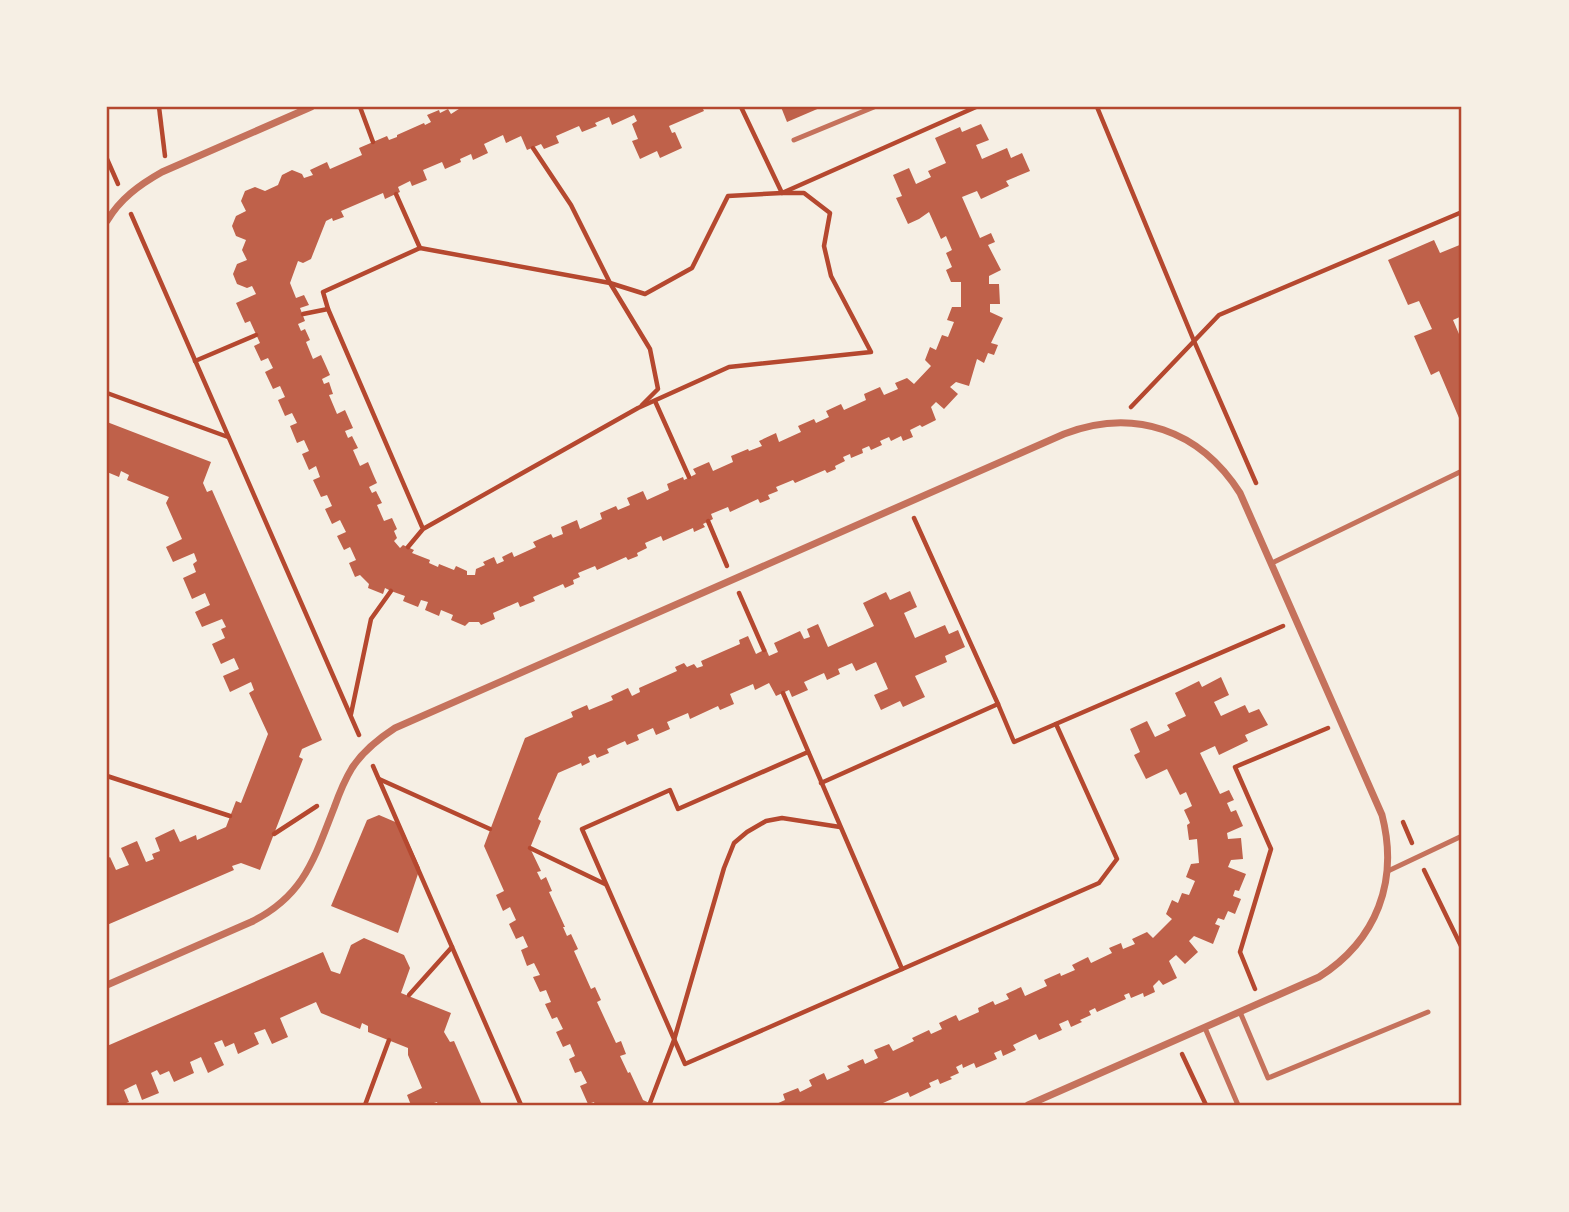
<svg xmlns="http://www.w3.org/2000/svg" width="1569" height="1212" font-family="'Public Sans',sans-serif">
<rect width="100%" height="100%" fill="#f6efe4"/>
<!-- building -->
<g fill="#bf614a">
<path d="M462,107H702L704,111L669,126L672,133L675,132L682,148L660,158L657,151L640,159L632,141L638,139L632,124L637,121L634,115L612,125L609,117L595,123L597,126L582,132L579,126L556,136L559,143L544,149L541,144L527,150L521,136L506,143L503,135L484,144L488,153L473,160L471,154L460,159L461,162L445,169L442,162L423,170L427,180L412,186L410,181L398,187L400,192L385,199L383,193L341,211L344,217L333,221L332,218L326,221L311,259L303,263L298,261L290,283L296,298L304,295L309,305L300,308L305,321L298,324L301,331L305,329L310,340L306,342L313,359L321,355L326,366L330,375L322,379L324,384L329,382L333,394L329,395L337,414L345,410L353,428L345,431L348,438L352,436L358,448L353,450L360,466L368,462L373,474L377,483L369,487L372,493L376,491L382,503L377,505L384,521L392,518L397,529L394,531L397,538L394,541L400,548L403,545L414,550L412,553L430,560L429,563L438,567L439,564L454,570L456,566L467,571V575H475L476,569L485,565L483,562L494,557L497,564L504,561L502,557L512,552L514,557L536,547L533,542L551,534L553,538L563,534L561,527L577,520L580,529L602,519L600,513L616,506L618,510L630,505L627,498L643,491L647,500L669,490L667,484L683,477L684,480L696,474L693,469L709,462L713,471L733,462L731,456L748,449L749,451L762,446L759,441L776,433L779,442L801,432L798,426L814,419L816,423L829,417L826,411L841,404L844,410L866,400L864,394L880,387L884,395L898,389L895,383L907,378L914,384L931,366L925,360L930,347L936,350L942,335L948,337L954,322L947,320L952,307H961V282H951L946,270L952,267L946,253L952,250L946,236L941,239L929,212L919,219L908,224L896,198L902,196L893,175L909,168L916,184L931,177L928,171L946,163L935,138L960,127L962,132L981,124L989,140L976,145L982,159L1007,148L1011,158L1022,153L1030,171L1006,181L1009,186L981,199L977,191L962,197L980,238L991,233L995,242L988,245L1001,270L989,276V284H999L1000,304H990V312L1003,318L991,343L998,345L994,355L988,353L984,363L977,359L969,386L956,382L950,387L958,394L944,409L936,402L931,407L936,420L922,427L920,425L910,430L913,437L903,441L901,436L891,441L889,437L880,441L882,445L871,450L869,446L862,449L863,453L851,458L850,454L843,457L845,461L835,466L836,469L827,473L825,470L795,483L793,480L776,487L778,491L768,495L770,499L760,503L758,499L730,512L728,507L711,514L713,519L703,524L705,527L694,532L693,528L663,541L661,536L645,543L647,548L637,553L638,556L628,560L626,557L597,570L595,566L578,573L580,577L573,580L574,584L565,588L563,584L533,597L535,601L520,607L518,602L493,613L495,619L481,625L479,622H469L465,626L451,620L453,615L441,610L439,616L425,610L428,602L421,600L418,607L403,601L405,596L391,591L385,588L383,594L368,588L369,584L360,575L355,577L349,563L356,560L351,549L350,547L344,550L337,536L346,532L340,520L332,524L325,509L332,506L327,495L321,497L313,480L320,477L316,466L309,470L302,454L309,451L304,440L297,443L290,426L297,423L292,413L285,416L278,400L285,397L280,386L273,389L265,372L273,368L268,358L261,361L254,346L260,343L250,321L245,323L236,303L256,294L252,286L247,288L237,284L233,274L237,264L247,260L242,250L246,240L236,236L232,226L236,216L246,211L241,201L245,191L255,187L265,191L278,185L282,175L292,170L302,174L304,178L313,175L310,170L327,162L330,169L362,155L359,148L387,136L389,140L397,137V135L424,123L425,125L431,122L427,115L439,110L440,113L448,109L451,114Z"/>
<path d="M781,107H822L787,122Z"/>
<path d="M1434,240L1440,253L1462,244V316L1453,320L1462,341V425L1439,371L1431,375L1414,336L1432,329L1419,301L1408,305L1388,260Z"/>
<path d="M107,422L211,462L203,483L207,492L212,490L322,740L302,749L299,757L303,759L260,870L241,863L232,866L234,870L107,925V859L110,857L116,870L129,865L121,848L137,841L146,862L154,859L152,854L160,851L155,838L174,829L180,842L196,835L197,840L226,827L236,801L241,803L268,734L249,693L254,690L251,682L230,692L223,676L239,669L234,658L221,664L212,644L225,638L221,629L226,627L222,619L202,627L195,612L210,605L205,593L192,599L183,578L196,572L193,564L197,561L194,553L173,562L166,547L182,539L166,503L169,497L127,480L129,475L121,471L119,477L107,472Z"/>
<path d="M910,591L917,607L904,613L915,638L945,625L949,634L958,630L965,647L945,656L947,662L915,676L925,697L903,707L900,701L881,710L874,695L888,689L876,662L856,671L852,663L838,669L840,674L827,680L824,673L804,682L808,690L792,697L789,690L776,696L769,683L755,690L753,684L730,694L734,704L720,710L718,706L690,719L688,713L667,722L670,729L656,735L653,728L637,735L639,740L627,745L625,741L607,749L609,753L597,758L595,754L588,757L590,762L582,766L581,763L558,773L538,819L541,821L530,848L541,871L537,872L541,880L546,877L552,891L549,892L565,927H563L567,936L571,934L578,949L574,951L591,989L595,987L601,1000L597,1002L616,1043L621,1041L626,1054L620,1056L628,1073L630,1072L643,1100L654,1105H595L594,1102L588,1104L580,1086L587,1083L581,1071L575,1073L569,1059L575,1056L570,1044L563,1047L556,1032L563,1029L557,1017L552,1019L545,1004L551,1002L546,990L540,992L533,977L540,975L534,963L527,966L521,950L528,947L523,936L516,939L509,924L516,920L510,907L503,911L496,895L504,891L484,846L525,738L573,717L571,712L587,705L589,710L613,700L611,696L628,688L632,696L640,692L639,688L677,671L675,667L684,663L687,667L694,664L697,668L703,666L701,661L740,644L739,640L748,636L756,654L766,649L769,656L778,652L774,643L800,631L804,639L810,637L807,629L818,624L828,647L874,626L863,603L886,592L890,600Z"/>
<path d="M1221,677L1229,695L1214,702L1221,716L1245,705L1249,713L1259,709L1268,725L1245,735L1248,741L1219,755L1215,746L1200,753L1220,794L1229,790L1234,800L1227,803L1231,812L1236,810L1243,826L1227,833L1228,839L1241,838L1243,859L1231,860L1228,867L1246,874L1239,891L1235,890L1233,896L1241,899L1235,914L1228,911L1224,920L1218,918L1215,924L1220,926L1213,944L1194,936L1189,941L1198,952L1185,964L1176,955L1169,961L1177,978L1163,985L1159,980L1153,986L1155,992L1144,997L1143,993L1131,998L1129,993L1124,995L1126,999L1097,1012L1095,1008L1089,1011L1091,1015L1080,1020L1082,1022L1071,1027L1068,1020L1059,1024L1062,1030L1039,1040L1036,1034L1013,1045L1016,1050L1003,1056L1001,1050L994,1053L997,1059L976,1068L974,1063L963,1068L962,1064L956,1067L959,1073L950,1077L952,1079L940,1084L938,1079L929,1083L931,1087L910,1097L908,1092L883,1103L884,1105H774L785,1100L783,1094L798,1088L800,1092L812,1086L809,1080L824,1073L827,1080L850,1070L847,1066L863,1059L865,1064L878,1058L874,1050L889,1044L893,1051L914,1041L912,1038L929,1030L931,1034L942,1029L939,1023L956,1015L959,1021L979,1012L978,1008L993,1001L995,1005L1009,999L1006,994L1021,987L1025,996L1047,986L1044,980L1060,973L1061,976L1075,970L1072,965L1088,957L1091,963L1112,953L1109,948L1121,943L1123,949L1135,944L1132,939L1147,932L1153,938L1172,919L1166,914L1172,900L1178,903L1182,893L1189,895L1195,881L1186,877L1191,864L1199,863L1197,839L1189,840L1187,825L1190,823L1184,810L1192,806L1186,792L1180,795L1167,769L1146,779L1134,755L1140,752L1130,729L1147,721L1155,737L1170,730L1167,725L1186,716L1175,693L1199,681L1202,687Z"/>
<path d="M379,815L400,824L420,868L398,933L331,906L367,820Z"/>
<path d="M364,938L404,955L410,968L401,993L451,1013L444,1032L450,1042L454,1041L482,1105H438L437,1102L428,1105H411L407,1095L422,1088L408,1055V1048L368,1032V1026L362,1023L360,1029L321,1013L316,1002L280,1018L288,1037L272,1044L265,1029L254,1033L259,1044L238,1054L234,1043L225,1047L222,1040L214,1043L224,1065L208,1073L201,1057L190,1062L194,1073L174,1082L169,1071L160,1075L157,1070L151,1073L159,1093L142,1100L136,1084L124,1090L129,1102L121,1105H107V1057L109,1055L107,1046L323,952L331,971L340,974L351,945Z"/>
</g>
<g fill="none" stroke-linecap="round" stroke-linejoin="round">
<!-- path -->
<g stroke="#b5482f" stroke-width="4.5">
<path d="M159,107L165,156"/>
<path d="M360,107L373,142"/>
<path d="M741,107L782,193L976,107"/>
<path d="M1097,107L1194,341L1256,483"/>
<path d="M533,148L571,205L610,283L650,349L658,389L642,405"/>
<path d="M107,159L118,184"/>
<path d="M396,194L420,248"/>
<path d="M131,214L359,735"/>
<path d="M303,314L328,309"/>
<path d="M195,361L256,335"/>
<path d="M107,393L228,437"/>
<path d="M655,401L689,477"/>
<path d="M1131,407L1219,315L1462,212"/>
<path d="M708,521L727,566"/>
<path d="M408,547L423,529L638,408L729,367L871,352L831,276L824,246L830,213L804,193H782L728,196L692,268L645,294L610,283L420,248L323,292L328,309L423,529"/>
<path d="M739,593L764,650"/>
<path d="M783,693L902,969"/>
<path d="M998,704L1014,742L1283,626"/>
<path d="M351,714L371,619L391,591"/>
<path d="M808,752L678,809L670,790L582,829L685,1064L1099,883L1117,859L1056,724"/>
<path d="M373,766L521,1105"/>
<path d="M107,776L230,816"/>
<path d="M379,779L490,829"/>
<path d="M821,783L998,704L914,518"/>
<path d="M1403,822L1412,843"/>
<path d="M274,834L317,806"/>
<path d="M530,848L605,884"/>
<path d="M1424,870L1462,948"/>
<path d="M1255,989L1240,952L1271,849L1235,767L1328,728"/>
<path d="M409,995L452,947"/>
<path d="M1182,1054L1206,1105"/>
<path d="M650,1103L674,1040L724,868L734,843L747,832L766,821L782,818L840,827"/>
<path d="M365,1105L389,1040"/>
</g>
<!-- service -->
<g stroke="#c5725c" stroke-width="5">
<path d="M794,140L874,107"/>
<path d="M1272,563L1462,471"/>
<path d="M1388,871L1462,836"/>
<path d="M1240,1012L1268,1078L1428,1012"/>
<path d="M1205,1028L1238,1105"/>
</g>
<!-- minor -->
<g stroke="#c5725c" stroke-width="7">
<path d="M107,221C120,199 139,185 162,172L311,107"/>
<path d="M107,985L251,922C304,896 314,859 334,808C339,794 344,781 352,768C363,751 378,739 395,728L1064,434C1134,407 1200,430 1240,493L1382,815C1399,881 1377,940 1319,977L1028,1105"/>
</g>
</g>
<!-- border -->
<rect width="1569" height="1212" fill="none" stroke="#f6efe4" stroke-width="217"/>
<rect x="108" y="108" width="1352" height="996" fill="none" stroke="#b5482f" stroke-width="2.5"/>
</svg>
